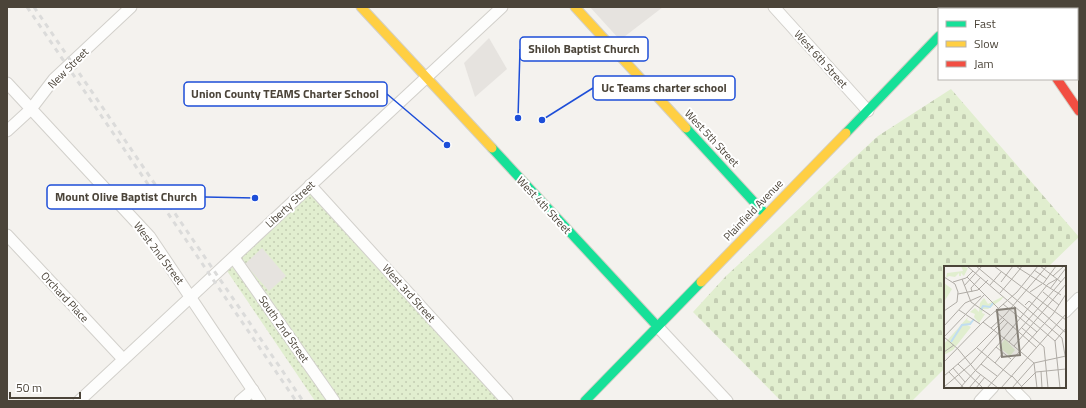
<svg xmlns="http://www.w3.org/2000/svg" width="1086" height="408" font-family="'Titillium Web',sans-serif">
<defs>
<pattern id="cemetery-stones" width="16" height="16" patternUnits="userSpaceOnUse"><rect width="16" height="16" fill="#e1eecf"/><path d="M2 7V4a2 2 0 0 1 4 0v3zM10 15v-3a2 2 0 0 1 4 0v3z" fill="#c3cdb2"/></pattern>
<pattern id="park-dots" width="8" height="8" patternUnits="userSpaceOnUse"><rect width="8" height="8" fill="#e1eecf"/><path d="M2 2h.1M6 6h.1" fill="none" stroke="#c3cdb2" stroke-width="1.8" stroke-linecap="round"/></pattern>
</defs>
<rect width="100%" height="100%" fill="#f4f2ee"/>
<!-- cemetery -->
<path fill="url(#cemetery-stones)" d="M951,89L1079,237L1048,267H945V368L912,401H781L693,312L726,276L878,136Z"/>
<!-- park -->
<path fill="url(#park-dots)" d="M310,189L507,401H315L225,268Z"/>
<!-- parking -->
<g fill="#e6e3df">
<path d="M590,7H663L620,40Z"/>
<path d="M489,38L507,69L475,97L464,63Z"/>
<path d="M262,248L286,276L269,291L245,264Z"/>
</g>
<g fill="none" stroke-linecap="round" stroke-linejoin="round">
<defs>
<g id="street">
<path d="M774,7L868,111"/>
<path d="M7,83L150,237L260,401"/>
<path d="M7,131L31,109L54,79L131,7"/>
<path d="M310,185L507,401"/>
<path d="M7,235L123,359"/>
<path d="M234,258L334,401"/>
<path d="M1065,312L1079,298"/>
<path d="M657,326L727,401"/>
<path d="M1011,387L1025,401"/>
<path d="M79,401L502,7"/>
<path d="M240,401L253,390"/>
<path d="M980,401L993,387"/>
</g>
<g id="fast">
<path d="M964,9L966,7"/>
<path d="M686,128L765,214"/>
<path d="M846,133L939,36"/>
<path d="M492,148L657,326"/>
<path d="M585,401L701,282"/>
</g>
<g id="slow">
<path d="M361,7L492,148"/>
<path d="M575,7L686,128"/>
<path d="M1009,7L1010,9"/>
<path d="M701,282L846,133"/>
</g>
<path id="jam" d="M1057,79L1079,111"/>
</defs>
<!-- street casing -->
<use href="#street" stroke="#d2d0cb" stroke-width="13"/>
<!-- fast casing -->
<use href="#fast" stroke="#d3cfc5" stroke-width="11"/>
<!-- slow casing -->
<use href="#slow" stroke="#d3cfc5" stroke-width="11"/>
<!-- jam casing -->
<use href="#jam" stroke="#d3cfc5" stroke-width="11"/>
<!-- street -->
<use href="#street" stroke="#fdfdfc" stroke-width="11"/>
<!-- fast -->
<use href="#fast" stroke="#16e098" stroke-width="9"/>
<!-- slow -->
<use href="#slow" stroke="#ffcf43" stroke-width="9"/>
<!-- jam -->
<use href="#jam" stroke="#f24e42" stroke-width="9"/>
<!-- rail -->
<g stroke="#dbdbda" stroke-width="3" stroke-dasharray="5 5" stroke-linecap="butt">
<path d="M27,7L296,401"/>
<path d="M34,7L303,401"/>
</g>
</g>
<g text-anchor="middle" stroke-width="4" stroke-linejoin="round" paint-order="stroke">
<!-- street labels -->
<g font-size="11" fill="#4b4439" stroke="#fff">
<text transform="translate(821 59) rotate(48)" y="4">West 6th Street</text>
<text transform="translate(68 68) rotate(-45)" y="4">New Street</text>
<text transform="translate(712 138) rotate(47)" y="4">West 5th Street</text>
<text transform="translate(290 204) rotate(-43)" y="4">Liberty Street</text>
<text transform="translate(544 205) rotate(47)" y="4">West 4th Street</text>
<text transform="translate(753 210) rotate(-46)" y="4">Plainfield Avenue</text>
<text transform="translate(159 253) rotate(53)" y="4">West 2nd Street</text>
<text transform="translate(409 293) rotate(48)" y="4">West 3rd Street</text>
<text transform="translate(65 297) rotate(47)" y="4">Orchard Place</text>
<text transform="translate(284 329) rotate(55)" y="4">South 2nd Street</text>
</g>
</g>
<!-- overview -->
<g transform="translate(944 266)">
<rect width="122" height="122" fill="#f4f2ee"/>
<path d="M17,0L24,2L20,10L17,7V10H15V7L11,11L5,10L2,12L3,7L19,5ZM60,30L57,34L44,43H39L38,47L41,48L35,57L30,51L31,48L26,46L31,42L35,46L36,37L40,32L44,38Z" fill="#e1eecf"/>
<path d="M61,73L71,84L66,90L55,81Z" fill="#e1eecf"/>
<path d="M0,17L8,23L0,36ZM24,51L23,54L28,56L23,59L27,61L9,84L0,89V78Z" fill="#e1eecf"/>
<path fill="none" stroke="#c0ddf1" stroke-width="2" d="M37,44L39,40L46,41L49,37M7,76L18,59L26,58L30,53"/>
<path fill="none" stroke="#b0aca6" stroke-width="1" d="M23,0L111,75L116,122M32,0L118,72L122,95M50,0L122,54M78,0L76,3L117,29M96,0L113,13M90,4L103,13M109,10L120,0M0,11L11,18L14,26L13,36L0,45M23,11L54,42M18,13L27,36L46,49M67,14L76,3L72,0M9,16L22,12L29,5M57,16L69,0M99,18L112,0M46,19L57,6M20,20L38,0M106,23L122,2M28,26L27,22L37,11M86,26L98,18M99,26L115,39M56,27L67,14M14,28L34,24L44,14M59,38L93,66M81,39L85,35L122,67M15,44L36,58M51,45L93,82M39,56L73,26L94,0M0,60L21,37L37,30M47,62L61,49L103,0M78,62L100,81L104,122M0,71L14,83L32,105L54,122M0,71L41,28M60,72L104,18L113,13L117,16M111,75L122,62M65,76L90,97L93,122M70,80L122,18M52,81L67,93M33,82L68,111M0,86L10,79M0,96L39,56L65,76L122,10M51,97L59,87M14,98L39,122M37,98L53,110M9,102L21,116M97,105L98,122M5,106L20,122M92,106L122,103M0,110L31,83L61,53M68,110L79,122M0,121L27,98L64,56M16,122L60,72M25,122L37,108M32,122L41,111M43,122L109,48L122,28M57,122L122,48M68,122L90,97L122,90M76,122L92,106"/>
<path fill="#868178" fill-opacity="0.15" stroke="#868178" stroke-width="2" d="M71,42L76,89L58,91L53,44Z"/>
<rect width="122" height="122" fill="none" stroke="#4b4439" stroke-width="2"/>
</g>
<!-- callouts -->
<path fill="none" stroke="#1d4ed8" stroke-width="1.5" d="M518 118L520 49M542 120L593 88M447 145L387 94M255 198L205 197"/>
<g fill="#1d4ed8" stroke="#fff" stroke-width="1.5">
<circle cx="518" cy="118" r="4"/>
<circle cx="542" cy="120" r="4"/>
<circle cx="447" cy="145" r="4"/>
<circle cx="255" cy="198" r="4"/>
</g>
<g fill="#fff" stroke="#1d4ed8" stroke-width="1.5">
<rect x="520" y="37" width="128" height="24" rx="4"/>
<rect x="593" y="76" width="142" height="24" rx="4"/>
<rect x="184" y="82" width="203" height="24" rx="4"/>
<rect x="47" y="185" width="158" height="24" rx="4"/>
</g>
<g font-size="12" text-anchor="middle" font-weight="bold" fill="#4b4439">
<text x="584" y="53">Shiloh Baptist Church</text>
<text x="664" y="92">Uc Teams charter school</text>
<text x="285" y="98">Union County TEAMS Charter School</text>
<text x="126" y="201">Mount Olive Baptist Church</text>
</g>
<!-- border -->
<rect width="1086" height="408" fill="none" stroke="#4b4439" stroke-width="16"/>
<!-- legend -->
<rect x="938" y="8" width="140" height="72" fill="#ffffff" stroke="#b7b4b0"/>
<rect x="946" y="21" width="20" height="6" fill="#16e098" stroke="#b7b4b0"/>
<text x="974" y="28" font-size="12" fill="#4b4439">Fast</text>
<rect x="946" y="41" width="20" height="6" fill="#ffcf43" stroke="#b7b4b0"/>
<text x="974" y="48" font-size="12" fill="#4b4439">Slow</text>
<rect x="946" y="61" width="20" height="6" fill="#f24e42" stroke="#b7b4b0"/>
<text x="974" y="68" font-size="12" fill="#4b4439">Jam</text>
<!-- scale -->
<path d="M10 392v6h70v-6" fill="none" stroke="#4b4439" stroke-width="2"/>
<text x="16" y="392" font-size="12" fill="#4b4439" stroke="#ffffff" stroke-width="3" paint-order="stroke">50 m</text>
</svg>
